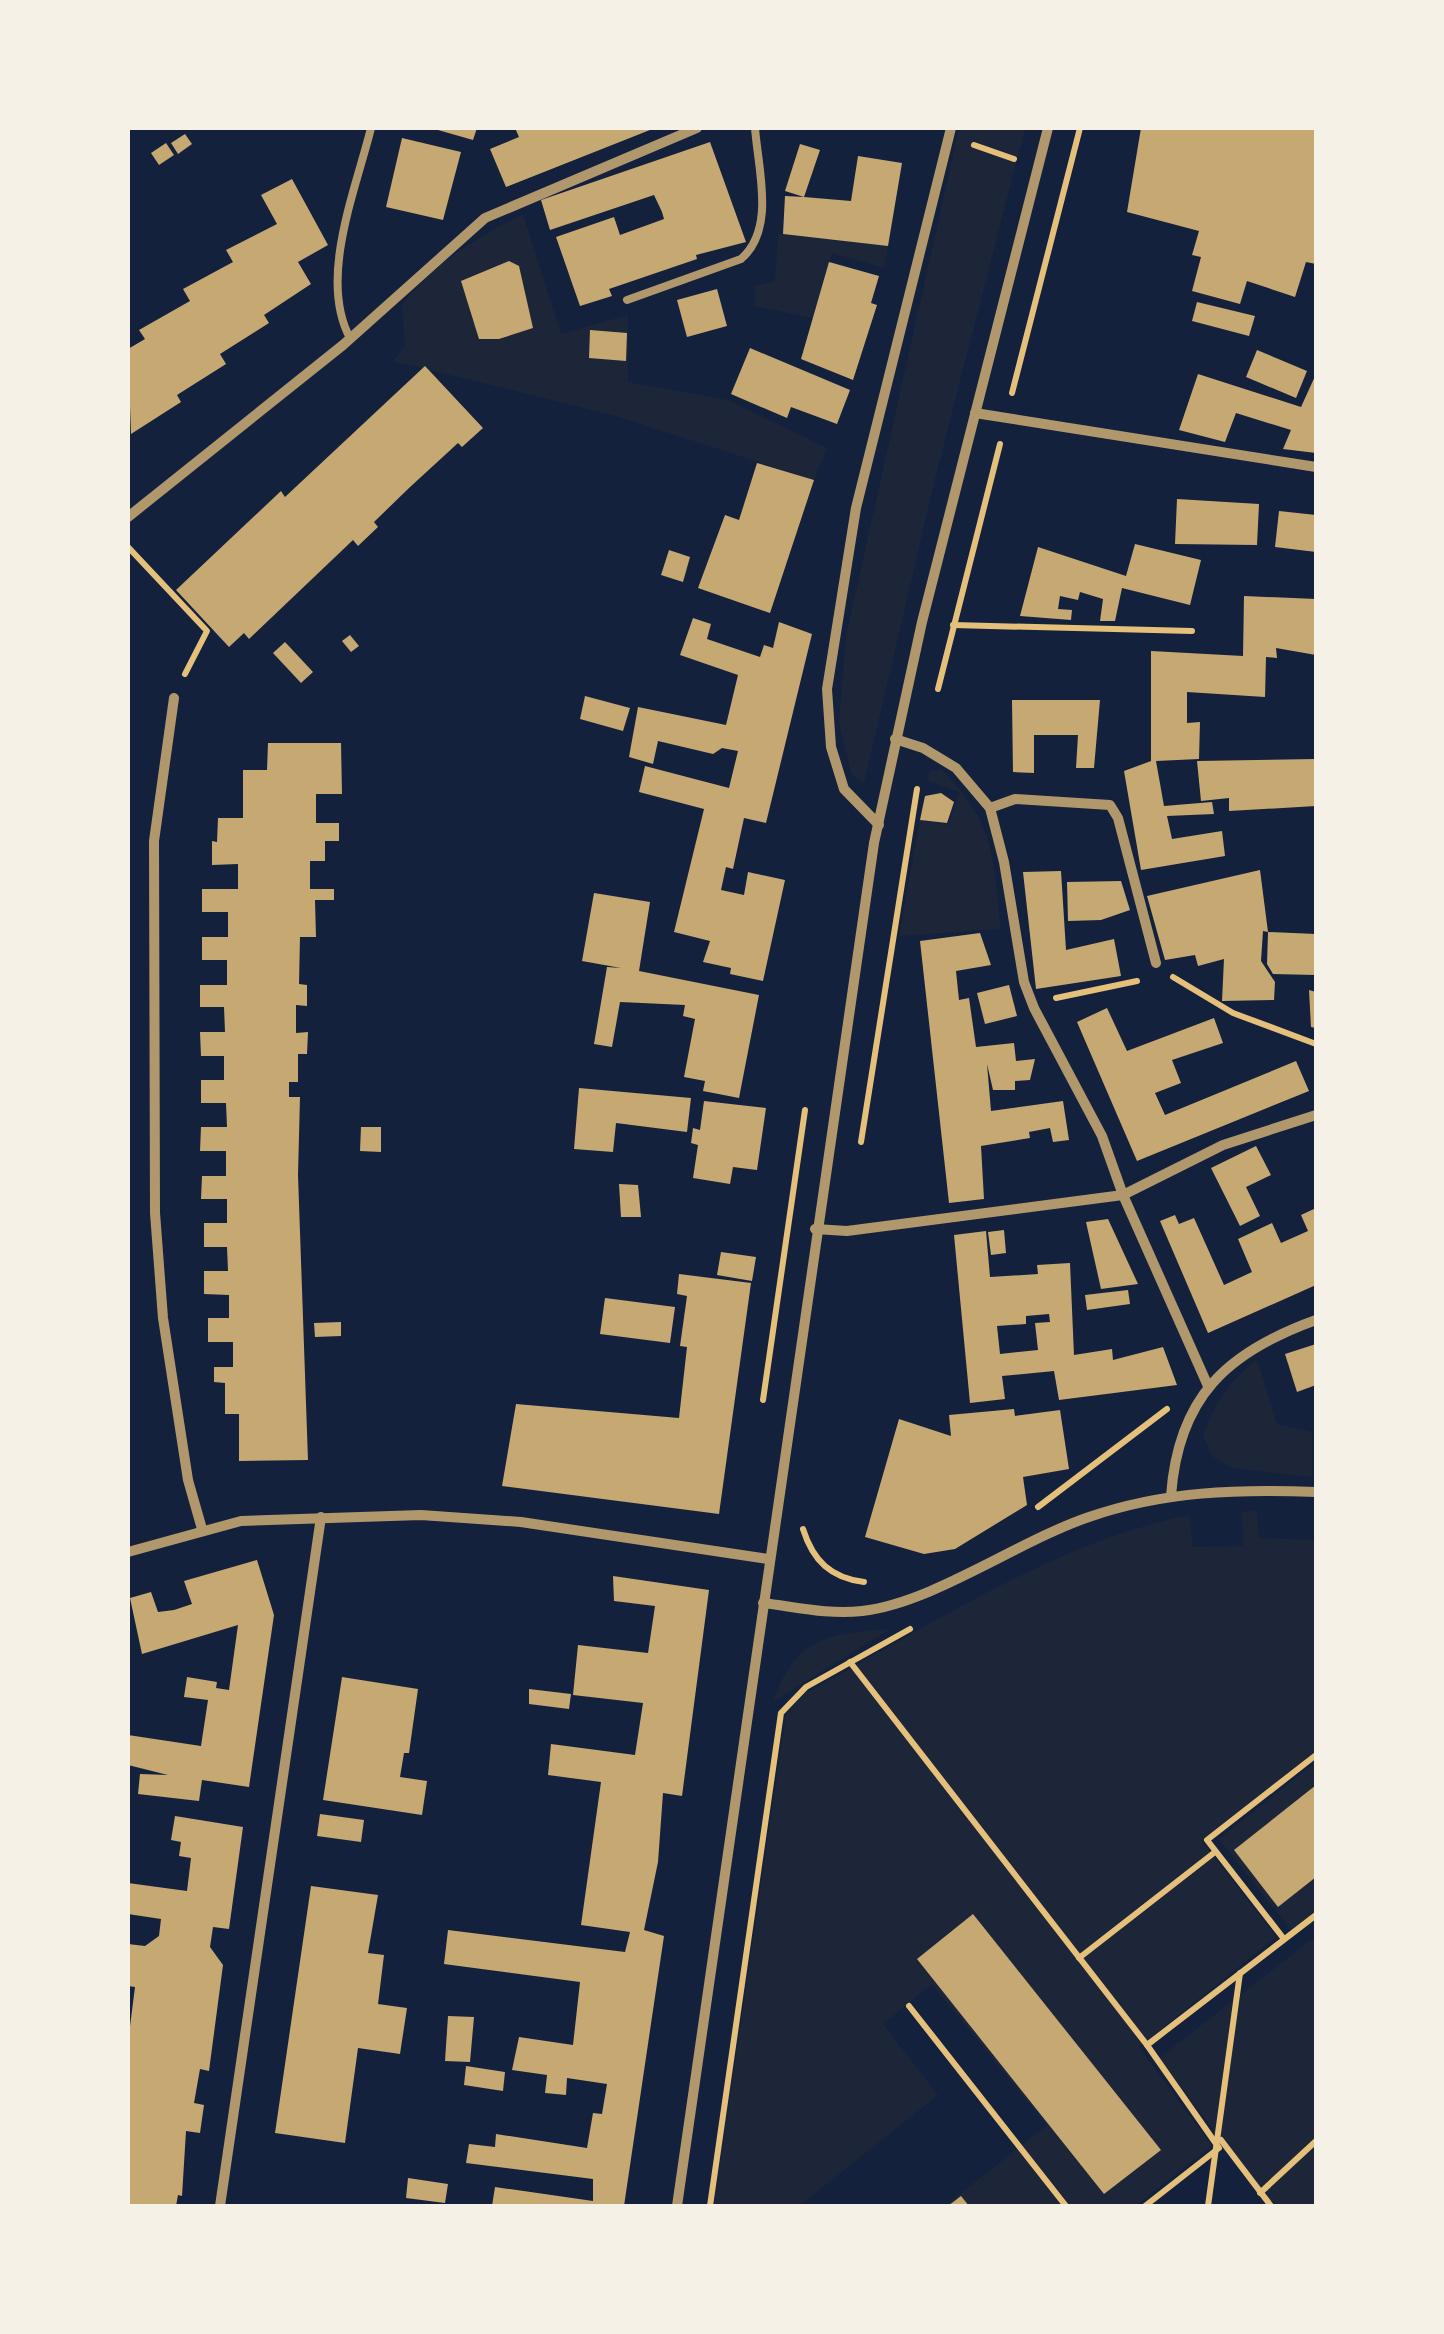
<svg xmlns="http://www.w3.org/2000/svg" width="1444" height="2334" font-family="'Roboto Serif',serif">
<rect width="100%" height="100%" fill="#14213d"/>
<!-- green -->
<g fill="#1d2539">
<path d="M959,128H1025L935,479L864,783L852,775L839,723L846,636Z"/>
<path d="M523,214L561,334L628,315V382L728,400L827,448L814,480L616,416L393,361L405,346L402,305C435,262 476,238 523,214Z"/>
<path d="M778,234L888,246L884,268L832,253L813,318L755,306V286L775,281Z"/>
<path d="M941,769C995,823 993,856 1001,929L899,936L920,820L948,825L959,792L928,781L930,771Z"/>
<path d="M1257,1359L1277,1424L1312,1432V1477L1232,1468L1213,1457L1203,1436C1214,1403 1230,1381 1257,1359Z"/>
<path d="M1257,1510L1259,1538L1316,1540V1753L1202,1841L1276,1937L1139,2047L1212,2146L1135,2206H945L1047,2125L932,1984L883,2024L938,2095L799,2206H714L786,1714L804,1694C927,1628 1052,1543 1189,1515L1193,1547L1243,1546L1242,1512Z"/>
<path d="M890,1629L773,1702C796,1636 827,1634 890,1629Z"/>
<path d="M1316,1762V1917L1294,1934L1219,1839Z"/>
<path d="M1316,1936V2206H1271L1159,2058Z"/>
</g>
<!-- building -->
<g fill="#c6a872" fill-rule="evenodd">
<path d="M431,128H477L473,140Z"/>
<path d="M515,128H655L506,187L490,149L519,137Z"/>
<path d="M1141,128H1316V264L1306,262L1295,297L1247,281L1240,304L1192,291L1201,257L1192,255L1199,231L1127,212Z"/>
<path d="M185,134L192,144L178,154L171,143Z"/>
<path d="M402,138L461,152L443,220L386,207Z"/>
<path d="M710,142L746,242L696,255L697,259L609,289L612,296L580,306L556,237L614,217L620,235L664,219L662,212L654,195L550,230L541,200Z"/>
<path d="M166,143L174,155L159,165L151,153Z"/>
<path d="M800,144L820,150L804,197L851,201L858,156L902,163L888,246L783,234L785,196L804,197L785,191Z"/>
<path d="M292,179L328,245L298,262L311,284L264,315L269,323L220,354L226,364L177,395L181,402L131,434L128,349L145,339L139,330L190,301L183,289L233,262L226,250L277,224L261,195Z"/>
<path d="M509,261L519,266L533,328L499,339H479L461,281Z"/>
<path d="M829,262L879,276L871,303L877,305L853,380L801,359Z"/>
<path d="M717,289L727,326L687,337L677,300Z"/>
<path d="M1197,302L1255,316L1249,336L1192,321Z"/>
<path d="M590,330L627,333L626,361L589,358Z"/>
<path d="M750,348L850,390L837,424L791,407L787,418L731,394Z"/>
<path d="M1257,350L1307,371L1296,398L1246,377Z"/>
<path d="M425,366L483,428L462,447L458,443L409,488L374,522L378,527L358,546L353,540L249,639L244,633L229,647L176,590L281,491L285,497Z"/>
<path d="M1198,374L1301,407L1316,374V453L1283,449L1291,430L1236,413L1225,442L1179,430Z"/>
<path d="M757,463L814,480L770,613L698,588L725,515L739,520Z"/>
<path d="M1177,499L1259,504L1257,545L1175,544Z"/>
<path d="M1279,511L1316,515V552L1275,547Z"/>
<path d="M1135,544L1201,560L1190,605L1122,588L1115,621H1100L1103,599L1080,592L1078,600L1060,596L1058,609L1072,610L1071,620L1020,616L1038,547L1126,576Z"/>
<path d="M669,550L690,557L683,582L661,575Z"/>
<path d="M1244,596L1316,599V655L1276,648L1277,658L1266,657L1265,697L1187,692V723L1200,722L1199,759L1156,761L1164,806L1212,802L1214,814L1167,816L1172,839L1222,831L1225,856L1141,870L1124,771L1151,761V651L1243,656Z"/>
<path d="M693,618L711,624L707,639L760,657L764,645L773,648L779,622L812,634L766,823L744,818L733,869L726,867L721,890L744,895L748,872L785,880L763,981L730,974L731,968L703,962L710,941L674,932L704,809L639,792L645,766L729,788L738,751L722,748L713,754L658,741L653,764L629,757L638,707L726,725L738,675L680,655Z"/>
<path d="M350,635L359,646L351,652L342,641Z"/>
<path d="M285,642L313,672L301,683L273,653Z"/>
<path d="M585,696L630,708L623,731L580,719Z"/>
<path d="M1012,700H1100L1094,768H1076L1078,735H1034V773L1013,772Z"/>
<path d="M268,743H341L342,794H316V823H339V841H325V861H310V889H334V900H315L316,937H300L299,984L307,985V1006L296,1005V1033L308,1032L307,1054H298V1082H289V1097H300L298,1175L308,1460L239,1461V1414H225V1383L214,1382V1367H233V1342H208V1318H229V1295L204,1294V1271H228L227,1247H204V1223H227V1199H201L202,1176H226V1151H200L201,1127H227L226,1103H201V1080H224V1056H201L200,1032H225L224,1007H200V985H227V960H202V937H228V912H202V889H238V864L212,865V841L217,842L218,818H243V770H267Z"/>
<path d="M1316,759V806L1229,811V798L1201,801L1197,761Z"/>
<path d="M941,793L954,802L947,823L920,820L925,796Z"/>
<path d="M1260,870L1268,932L1263,931L1261,961L1275,982L1274,1000L1222,1001L1224,959L1198,966L1195,955L1165,960L1147,896Z"/>
<path d="M1061,871L1066,950L1114,939L1121,976L1036,989L1023,872Z"/>
<path d="M1121,881L1130,910L1101,920L1068,921L1067,882Z"/>
<path d="M594,893L650,902L639,971L759,995L739,1098L703,1091L705,1081L684,1077L695,1019L683,1016L685,1005L620,1002L612,1047L594,1044L607,967L621,968L582,961Z"/>
<path d="M1268,932L1316,934V975L1273,974L1267,964Z"/>
<path d="M980,933L991,965L956,971L959,1000L969,998L976,1047L1014,1043L1016,1061L1035,1059L1030,1080L1015,1081V1090H993L987,1064L991,1111L1063,1101L1069,1140L1053,1142L1050,1128L1029,1132L1030,1138L981,1146L984,1199L949,1203L920,941Z"/>
<path d="M1009,985L1017,1016L985,1024L977,993Z"/>
<path d="M1309,990L1316,992V1028L1311,1027Z"/>
<path d="M1107,1008L1127,1051L1214,1018L1223,1043L1172,1060L1181,1083L1155,1093L1165,1115L1296,1061L1309,1091L1137,1161L1077,1022Z"/>
<path d="M579,1088L691,1098L687,1132L616,1123L613,1152L574,1149Z"/>
<path d="M704,1101L766,1108L757,1170L733,1167L730,1184L693,1178L698,1145L691,1143L693,1128L700,1130Z"/>
<path d="M361,1127H381V1152L360,1151Z"/>
<path d="M1256,1146L1271,1175L1246,1187L1260,1216L1240,1226L1211,1168Z"/>
<path d="M619,1184L638,1185L641,1217H621Z"/>
<path d="M1316,1208V1285L1208,1333L1160,1221L1175,1215L1179,1224L1194,1218L1224,1285L1252,1272L1238,1239L1272,1223L1281,1243L1308,1231L1301,1215Z"/>
<path d="M1108,1219L1138,1284L1101,1289L1086,1222Z"/>
<path d="M1004,1230L1006,1253L991,1255L988,1232Z"/>
<path d="M986,1231L990,1277L1038,1274L1037,1265L1070,1263L1074,1355L1112,1349L1113,1360L1163,1347L1177,1385L1059,1400L1054,1371L1002,1376L1005,1399L970,1403L954,1235ZM1049,1314L1050,1322L1035,1323L1038,1350L1000,1354L997,1326L1026,1324V1316Z"/>
<path d="M721,1252L756,1257L752,1281L717,1275Z"/>
<path d="M679,1274L751,1283L719,1514L502,1486L516,1404L679,1418L687,1347L680,1346L687,1296L677,1294Z"/>
<path d="M1128,1290L1130,1304L1087,1310L1085,1295Z"/>
<path d="M605,1298L675,1307L670,1343L600,1334Z"/>
<path d="M341,1322V1336L315,1337L314,1323Z"/>
<path d="M1316,1344V1385L1297,1392L1285,1354Z"/>
<path d="M1014,1409L1015,1416L1060,1410L1069,1469L1023,1477L1027,1505L955,1549L924,1554L865,1537L899,1419L951,1436L949,1415Z"/>
<path d="M257,1560L274,1615L249,1787L202,1780L199,1801L138,1794L140,1774L168,1775L128,1765V1735L201,1746L208,1700L184,1697L187,1677L217,1682L216,1688L229,1690L238,1625L142,1654L130,1598L151,1592L158,1612L174,1610L192,1604L184,1581Z"/>
<path d="M613,1576L709,1590L682,1796L663,1793L658,1862L644,1930L664,1936L624,2206H492L495,2187L593,2201V2179L466,2163L469,2144L495,2147L496,2134L587,2148L593,2113L602,2114L607,2084L567,2078L566,2095L545,2093L547,2075L512,2070L519,2037L573,2045L580,1982L444,1964L448,1930L625,1952L630,1932L581,1925L601,1782L548,1775L551,1744L635,1755L643,1703L573,1695L578,1645L648,1653L655,1606L614,1601Z"/>
<path d="M342,1677L418,1689L409,1753H404L400,1777L427,1781L422,1815L323,1800Z"/>
<path d="M529,1689L571,1694L569,1709L529,1704Z"/>
<path d="M1316,1785V1877L1278,1907L1234,1850Z"/>
<path d="M320,1814L364,1820L361,1842L317,1836Z"/>
<path d="M175,1816L243,1827L229,1929L213,1927L210,1947L223,1965L209,2071L200,2069L194,2103L204,2105L200,2133L186,2131L182,2196L178,2195L176,2206H128V2042L135,1987L128,1986V1944L145,1946L159,1936L161,1919L128,1914V1883L187,1891L191,1858L179,1856L181,1842L171,1840Z"/>
<path d="M311,1886L378,1895L368,1953L384,1955L378,2004L407,2008L400,2054L358,2048L345,2143L275,2133Z"/>
<path d="M973,1914L1161,2150L1104,2194L917,1959Z"/>
<path d="M448,2016L474,2017L470,2062L445,2061Z"/>
<path d="M466,2066L505,2072L503,2091L464,2085Z"/>
<path d="M408,2178L448,2184L445,2203L406,2198Z"/>
<path d="M961,2196L969,2206H948Z"/>
</g>
<g fill="none" stroke-linecap="round" stroke-linejoin="round">
<!-- path -->
<g stroke="#e5c07b" stroke-width="6">
<path d="M974,145L1014,159"/>
<path d="M1012,393L1080,128"/>
<path d="M128,547L207,631L185,674"/>
<path d="M953,625L1192,631"/>
<path d="M938,689L1000,444"/>
<path d="M1173,977L1233,1013L1316,1044"/>
<path d="M1056,998L1137,981"/>
<path d="M861,1142L917,789"/>
<path d="M763,1400L805,1110"/>
<path d="M1038,1507L1167,1409"/>
<path d="M803,1529C813,1561 831,1578 864,1582"/>
<path d="M850,1662L1147,2045L1219,2148L1145,2206"/>
<path d="M1284,1939L1207,1840L1316,1755"/>
<path d="M1079,1958L1215,1852"/>
<path d="M909,2006L1066,2206"/>
<path d="M1147,2045L1316,1915"/>
<path d="M1221,2140L1271,2206"/>
<path d="M1260,2193L1316,2141"/>
<path d="M710,2206L781,1713L806,1687L910,1629"/>
<path d="M1208,2206L1240,1973"/>
</g>
<!-- service -->
<g stroke="#b1986c" stroke-width="8">
<path d="M627,300L741,259C776,229 758,169 755,128"/>
<path d="M350,338C318,279 356,189 371,128"/>
</g>
<!-- minor -->
<g stroke="#b1986c" stroke-width="10">
<path d="M975,413L1316,467"/>
<path d="M128,517L343,345L485,218L697,128"/>
<path d="M174,698L154,841L155,1213L163,1318L188,1480L202,1529"/>
<path d="M895,739L923,748L956,768L990,808L1004,862L1024,982L1034,1008L1102,1136L1123,1195L1208,1386"/>
<path d="M990,808L1015,799L1110,805L1118,818L1156,963"/>
<path d="M879,825L844,789L831,747L827,689L856,508L951,128"/>
<path d="M815,1229L847,1231L1123,1195L1223,1145L1316,1115"/>
<path d="M1171,1496C1178,1397 1227,1352 1316,1320"/>
<path d="M128,1552L241,1521L421,1515L521,1522L768,1559"/>
<path d="M763,1603C796,1607 829,1615 862,1611C933,1603 1018,1541 1089,1517C1164,1491 1238,1489 1316,1492"/>
<path d="M220,2206L321,1517"/>
<path d="M677,2206L874,843L922,622L1048,128"/>
</g>
</g>
<!-- border -->
<rect width="1444" height="2334" fill="none" stroke="#f6f1e7" stroke-width="260"/>
</svg>
